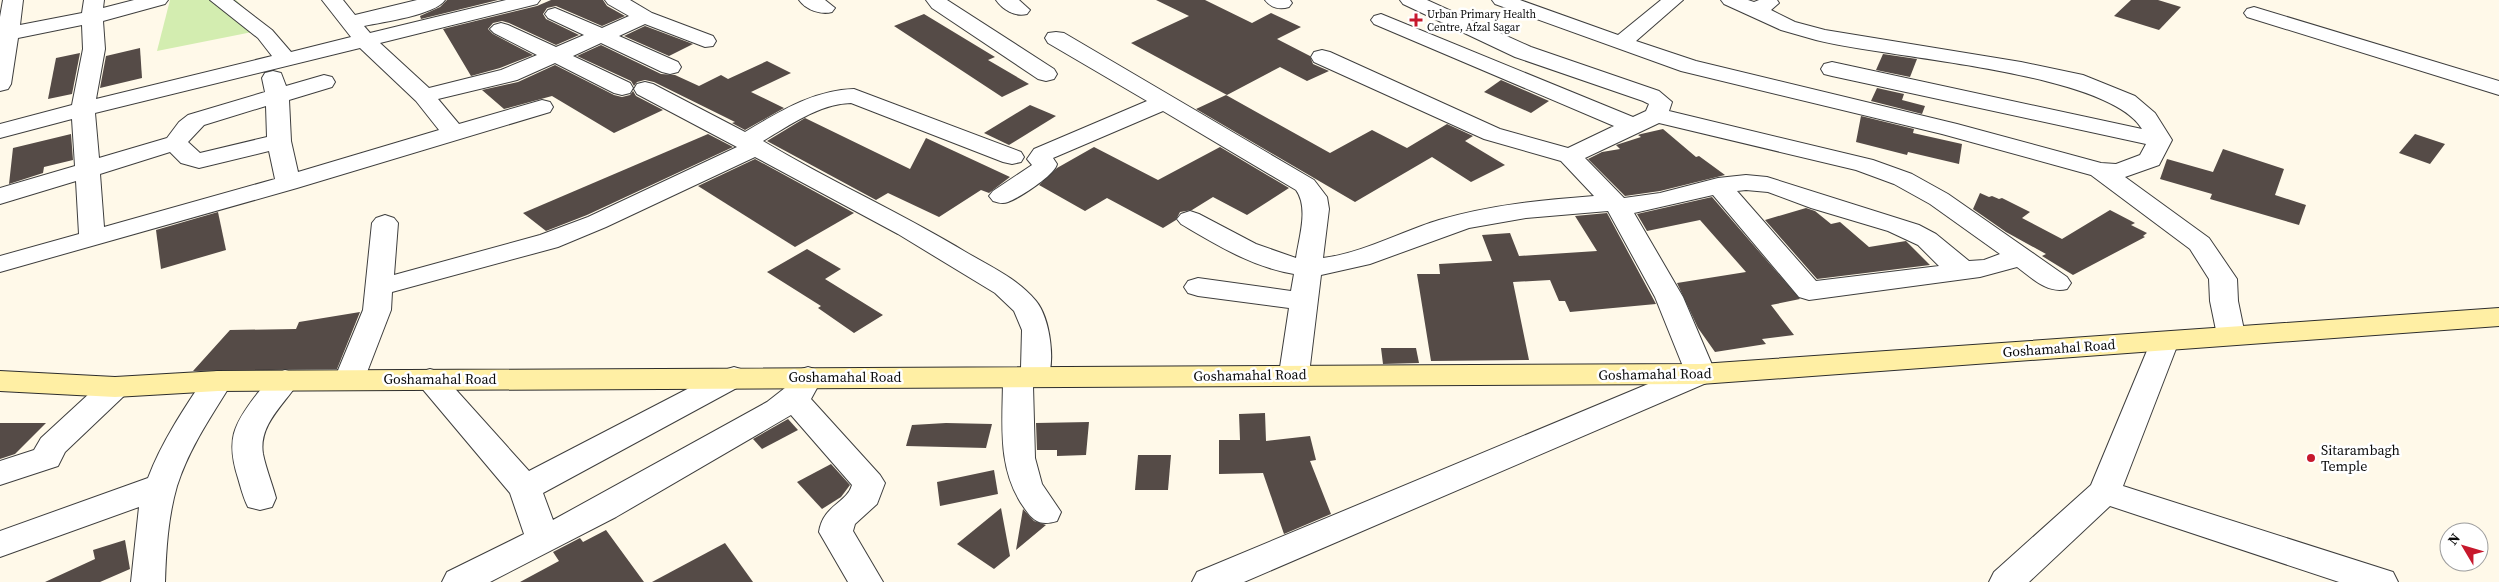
<svg xmlns="http://www.w3.org/2000/svg" width="2499" height="582" font-family="'Source Serif 4',serif">
<rect width="100%" height="100%" fill="#fff9e9"/>
<!-- green -->
<path fill="#d3edb0" d="M170,0H236L267,29L157,51Z"/>
<!-- building -->
<g fill="#554b47">
<path d="M447,0H498L421,19L420,16L440,7Z"/>
<path d="M551,0H603L607,6L625,16L602,26L556,6L547,8L543,14L546,19L579,35L556,45L509,23L502,21L493,23L488,29L493,34L533,55L500,68L471,76L443,29L537,6Z"/>
<path d="M1156,0H1205L1252,23L1271,13L1301,27L1277,39L1310,56L1313,64L1329,71L1307,81L1280,67L1227,95L1131,43L1189,16Z"/>
<path d="M2131,0H2158L2181,7L2159,30L2114,16Z"/>
<path d="M924,14L995,57L988,60L1029,84L1002,97L894,26Z"/>
<path d="M645,26L693,44L669,56L624,36Z"/>
<path d="M601,45L661,74L675,75L699,86L721,75L728,79L767,61L791,73L751,92L784,108L745,130L732,123L735,122L654,82L645,80L637,82L634,86L631,81L577,56Z"/>
<path d="M140,48L142,78L100,88L106,56Z"/>
<path d="M80,53L72,94L48,99L56,58Z"/>
<path d="M1883,54L1917,59L1910,77L1876,70Z"/>
<path d="M555,65L614,95L622,97L630,95L633,91L636,96L663,110L614,133L552,96L504,109L482,90L518,82Z"/>
<path d="M1501,80L1549,101L1531,113L1484,92Z"/>
<path d="M1877,88L1904,94L1902,100L1925,106L1922,114L1871,101Z"/>
<path d="M1226,95L1330,153L1372,130L1407,148L1447,124L1473,136L1465,141L1505,165L1471,182L1432,157L1355,202L1196,109Z"/>
<path d="M1030,105L1056,116L1009,145L984,133Z"/>
<path d="M1861,116L1914,129L1913,133L1962,144L1959,164L1908,152L1907,155L1856,142Z"/>
<path d="M805,118L910,169L926,138L1010,177L989,193L981,190L939,217L888,193L876,200L767,141Z"/>
<path d="M1663,129L1696,157L1699,156L1725,175L1660,191L1625,196L1588,159L1602,152L1620,149L1616,145L1641,137L1638,135L1641,134Z"/>
<path d="M71,134L73,160L44,167L43,173L9,184L13,148Z"/>
<path d="M708,134L733,147L587,215L546,231L523,213Z"/>
<path d="M2415,134L2445,144L2430,164L2399,153Z"/>
<path d="M1094,147L1158,180L1220,147L1289,188L1247,215L1213,197L1192,210L1180,212L1176,220L1163,228L1107,198L1085,211L1039,185L1057,168Z"/>
<path d="M2223,149L2284,169L2275,195L2306,205L2299,225L2210,199L2212,194L2160,179L2167,159L2213,172Z"/>
<path d="M755,159L854,213L795,247L698,186Z"/>
<path d="M1980,193L1989,197L1992,196L1999,199L2002,198L2030,212L2022,218L2062,239L2110,210L2135,223L2131,225L2147,233L2143,236L2145,237L2073,275L2042,256L2046,254L2006,232L1973,209Z"/>
<path d="M1712,197L1800,299L1771,305L1794,335L1762,339L1766,344L1715,352L1698,328L1677,283L1746,272L1700,220L1647,231L1637,214Z"/>
<path d="M1806,208L1815,211L1831,224L1840,222L1869,247L1906,241L1930,265L1817,279L1765,220Z"/>
<path d="M218,212L226,250L161,269L156,230Z"/>
<path d="M1607,213L1656,304L1570,312L1565,301H1559L1550,280L1513,282L1529,360L1431,361L1417,274H1440L1439,264L1492,261L1482,235L1510,233L1519,256L1597,251L1575,216Z"/>
<path d="M807,249L841,269L825,279L883,315L854,333L818,308L821,306L767,272Z"/>
<path d="M360,312L337,369L193,371L230,330L296,329L299,322Z"/>
<path d="M1381,348H1416L1419,363L1383,364Z"/>
<path d="M1265,413L1266,441L1310,436L1316,460L1310,461L1331,514L1284,534L1263,473L1219,474V440H1240L1239,414Z"/>
<path d="M788,419L798,430L762,449L753,439Z"/>
<path d="M1089,422L1086,455L1057,456V450H1037L1036,423Z"/>
<path d="M0,423H46L15,454L0,459Z"/>
<path d="M946,423L992,424L986,448L906,446L912,425Z"/>
<path d="M1138,455H1171L1168,490H1135Z"/>
<path d="M831,464L850,485L841,497L822,509L797,482Z"/>
<path d="M994,470L998,494L940,506L937,482Z"/>
<path d="M1001,508L1010,556L994,569L957,544Z"/>
<path d="M1023,509L1034,521L1046,525L1016,550Z"/>
<path d="M606,530L644,582H520L559,561L553,552L580,538L583,542Z"/>
<path d="M125,540L130,569L100,582H45L95,559L93,550Z"/>
<path d="M725,543L753,582H652Z"/>
</g>
<g fill="none" stroke-linecap="round" stroke-linejoin="round">
<defs>
<g id="street">
<path d="M3,0H23L20,25L82,13L84,0H104L103,8L134,0H168L165,4L103,21L105,49L96,99L272,56L258,38L210,0H233L272,30L291,52L351,37L322,0H343L355,15L417,0H445C435,15 383,22 364,26L370,33L506,0H540L537,4L380,43L429,88L501,70L537,55L494,33L490,29L494,25L501,23L508,25L556,47L584,35L548,18L545,14L548,10L555,8L602,28L629,16L608,4L605,0H630L652,13L713,36L716,41L713,46L705,47L645,24L619,36L678,62L681,67L678,72L670,74L662,72L601,43L573,56L630,83L633,88L630,93L622,95L614,93L555,63L517,80L438,99L459,124L542,100L550,102L553,107L550,112L297,188L0,272V256L79,234L76,181L0,204V188L75,166L72,119L0,138V124L72,105L83,49L82,25L18,38L11,84L8,89L0,91V17ZM360,48L416,101L439,130L298,172L291,141L289,100L332,87L335,82L332,77L324,75L286,86L281,73L273,71L265,73L262,78L265,92L188,115L179,122L167,138L99,158L95,113ZM266,106L267,137L200,153L188,142L204,125ZM269,151L275,179L104,227L100,174L170,152L181,163L199,168Z"/>
<path d="M799,0H825L835,8L832,12C821,15 806,10 799,0Z"/>
<path d="M926,0H947L1054,69L1057,74L1054,79L1046,81L1038,79L932,8Z"/>
<path d="M996,0H1019L1030,10L1027,14C1015,17 1003,10 996,0Z"/>
<path d="M1265,0H1290L1292,3L1289,7C1280,10 1271,8 1265,0Z"/>
<path d="M1400,0H1427L1531,47L1659,91L1672,102L1669,111L1873,160L1912,174L1948,194L2067,277L2071,283L2067,289C2047,294 2032,278 2017,267L1980,277L1809,300L1799,297L1713,195L1634,213L1683,297L1716,374L1711,381L1244,582H1192L1197,572L1684,369L1655,297L1608,211L1526,218L1469,228L1370,264L1321,275L1309,374L1304,381L1294,384L1284,381L1279,374L1289,308L1198,296L1188,293L1184,287L1188,281L1198,278L1291,291L1294,274C1252,267 1217,245 1181,224L1177,219L1181,214L1190,211L1199,214L1256,244L1296,258C1299,237 1309,208 1296,190L1163,111L1053,158L1057,164C1055,175 1019,198 1008,202C1003,204 999,203 993,201L989,196L993,191L1032,165L1027,159L1034,149L1147,101L1048,43L1045,38L1048,33L1056,32L1064,33L1314,180L1327,197L1329,209L1323,258C1363,253 1400,232 1439,220C1489,205 1542,200 1594,196L1561,161L1484,139L1314,62L1311,57L1314,52L1322,50L1330,52L1500,129L1568,148L1614,126L1374,24L1371,20L1374,16L1381,14L1633,117L1646,111L1649,104L1643,101L1515,57L1403,4ZM1659,123L1856,170L1894,184L1930,204L2000,254L1984,260L1969,261L1936,234L1919,225L1767,177L1746,175L1718,178L1660,193L1624,198L1585,158ZM1746,190L1768,192L1811,208L1888,231L1918,245L1939,266L1816,281L1737,191Z"/>
<path d="M1492,0H1520L1618,35L1661,0H1683L1636,41L1696,61L1957,124L2101,163L2116,164L2140,155L2146,144L1832,76L1824,74L1821,69L1824,64L1832,62L2142,129C2108,71 1884,58 1816,40L1781,30L1724,4L1721,0H1748L1754,2L1759,0H1777L1779,3L1771,10L1795,22L1825,30L2021,62L2083,75L2135,96L2155,113L2172,140L2159,165L2125,177L2209,238L2237,279L2238,301L2245,335L2241,342L2231,344L2221,342L2217,335L2210,301L2209,279L2190,249L2091,175L1942,134L1681,71L1495,4Z"/>
<path d="M2254,7L2499,81V95L2247,17L2244,13L2247,9Z"/>
<path d="M645,82L653,84L745,132C779,112 813,90 854,89L1021,152L1024,157L1021,162L1012,164L1003,162L851,103C819,104 790,125 763,141C828,180 899,212 964,251C989,266 1017,278 1036,301C1050,318 1057,365 1045,384L1033,386L1035,458L1042,484L1061,512L1057,521C1041,526 1034,522 1025,509C996,469 1003,423 1003,377L1008,370L1021,368L1022,330L1014,311L995,293L898,234L755,157L606,227L558,247L392,292L391,310L364,380L359,387L349,390L339,387L334,380L363,310L372,223L376,218L385,215L394,218L398,223L394,275L540,235L588,217L737,147L637,94L634,89L637,84Z"/>
<path d="M2165,332L2175,334L2179,341L2123,486L2393,572L2398,582H2339L2110,506L2029,582H1989L1994,572L2091,485L2151,341L2155,334Z"/>
<path d="M734,367L744,370L749,377L744,384L543,493L553,520L767,402L790,384L798,370L808,367L818,370L823,377L811,399L880,475L885,483L877,504L855,524L853,531L883,582H848L819,532C823,505 847,503 852,485L791,415L616,517L490,582H442L447,572L524,534L510,493L420,386L415,379L420,372L430,369L440,372L529,471L724,370Z"/>
<path d="M285,370L295,373L300,380C286,403 258,424 263,454C266,469 272,483 276,498L272,507L260,510L248,507C243,497 241,488 238,478C226,440 233,425 257,394C266,384 272,374 285,370Z"/>
<path d="M218,371L229,374L233,381C212,415 189,448 177,486C168,517 166,550 165,582H131L139,507L0,557V531L148,478C162,441 185,407 207,374Z"/>
<path d="M115,377L126,380L130,387L126,394L65,452L58,466L0,485V461L34,450L41,438L104,380Z"/>
</g>
<path id="secondary" d="M2499,308V326L1701,384L218,391L115,397L0,391V371L115,377L218,371L1701,364Z"/>
</defs>
<!-- street casing -->
<use href="#street" stroke="#3e3e3e" stroke-width="2"/>
<!-- secondary casing -->
<use href="#secondary" stroke="#2d2d2d" stroke-width="2"/>
<!-- street -->
<use href="#street" fill="#fff" fill-rule="evenodd"/>
<!-- secondary -->
<use href="#secondary" fill="#ffefa4" fill-rule="evenodd"/>
</g>
<!-- markers -->
<g fill="#c7182c" stroke="#fff" stroke-width="2">
<path d="M1413.5 12.5h5v5h5v5h-5v5h-5v-5h-5v-5h5z"/>
<circle cx="2311" cy="458" r="5"/>
</g>
<g text-anchor="middle" stroke-width="5" stroke-linejoin="round" paint-order="stroke">
<!-- far-poi labels -->
<g font-size="11" fill="#0b0b0b" stroke="#fff" text-anchor="start">
<text x="1427" y="18">Urban Primary Health<tspan x="1427" dy="13">Centre, Afzal Sagar</tspan></text>
</g>
<!-- street labels -->
<g font-size="14" fill="#0b0b0b" stroke="#fff">
<text transform="translate(2059 348) rotate(-4)" y="5">Goshamahal Road</text>
<text transform="translate(1655 374) rotate(-1)" y="5">Goshamahal Road</text>
<text transform="translate(1250 375) rotate(-1)" y="5">Goshamahal Road</text>
<text x="845" y="382">Goshamahal Road</text>
<text x="440" y="384">Goshamahal Road</text>
</g>
<!-- poi labels -->
<g font-size="14" fill="#0b0b0b" stroke="#fff" text-anchor="start">
<text x="2321" y="455">Sitarambagh<tspan x="2321" dy="16">Temple</tspan></text>
</g>
</g>
<!-- north arrow -->
<g transform="translate(2464 547) rotate(308)"><circle r="24" fill="#ffffff" stroke="#9d9d9d"/>
<path d="M0-4L9 19L0 12L-9 19Z" fill="#c7182c"/>
<text y="-8" font-size="14" font-weight="bold" text-anchor="middle" fill="#0b0b0b">N</text>
</g>
</svg>
